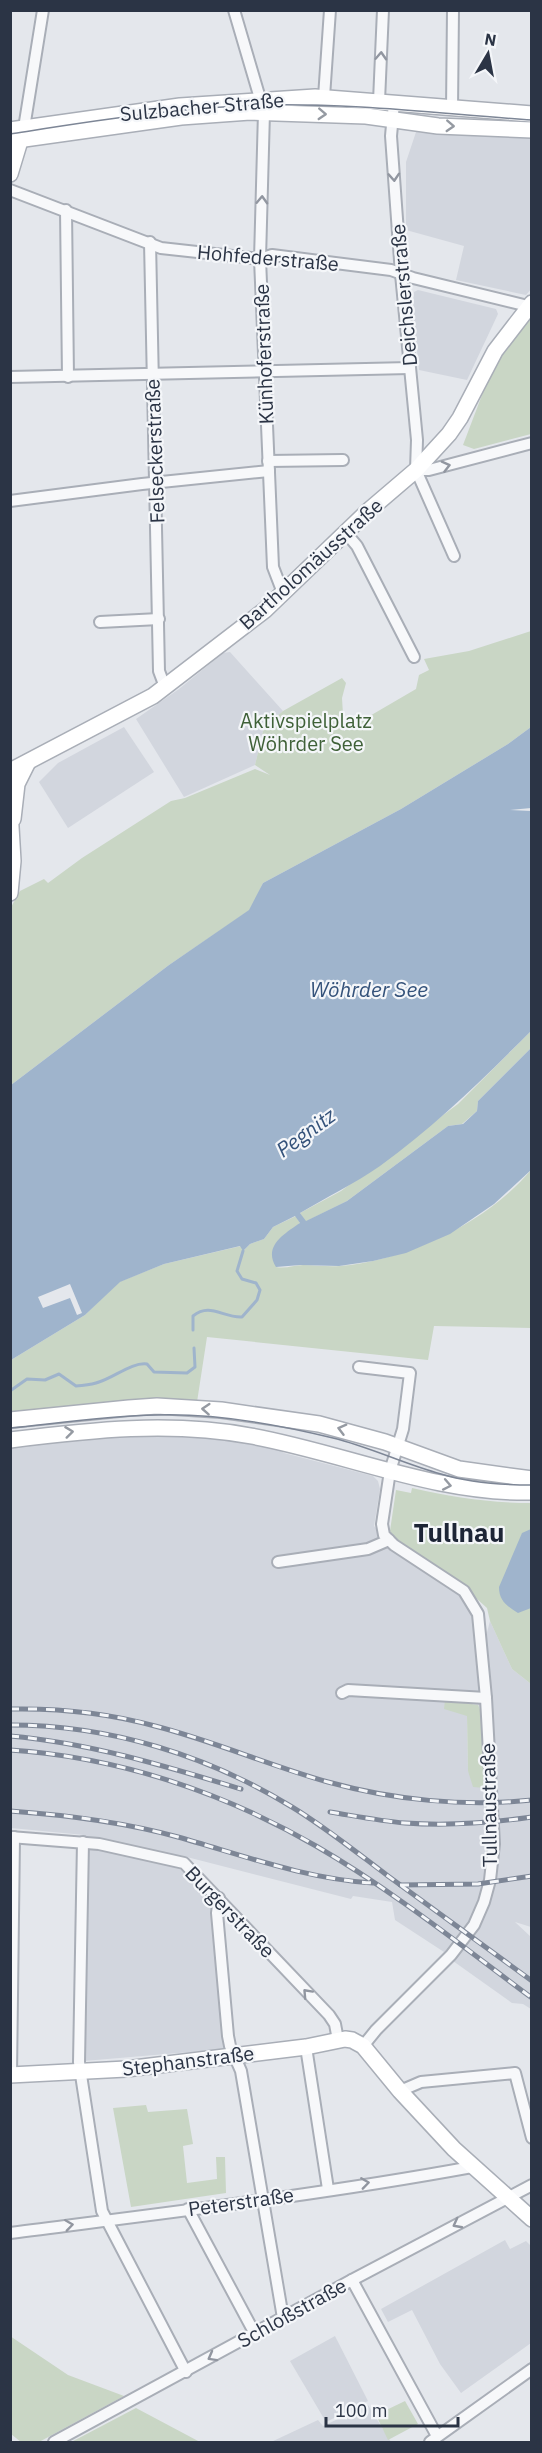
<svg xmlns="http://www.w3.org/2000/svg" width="542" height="2453" font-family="'IBM Plex Sans',sans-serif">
<rect width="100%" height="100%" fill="#e4e7ec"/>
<!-- built -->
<g fill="#d2d6de" fill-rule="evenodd">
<path d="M416,132L531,138L532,288L526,295L456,280L464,246L406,230V162Z"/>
<path d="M418,290L496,309L498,314L467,380L419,370L413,312L414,292Z"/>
<path d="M230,652L283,711L264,727L255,765L184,797L136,719L179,689L223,653Z"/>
<path d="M124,727L154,772L68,828L39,782L58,763Z"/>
<path d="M161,1434L220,1438L278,1448L284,1453L373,1476L378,1481L380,1489L374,1526L392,1546L456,1588L472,1611L486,1673V1636L490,1621L512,1669L531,1684V1927L515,1922L531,1937V2009L523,2004L512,2003L453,1961L460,1953L451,1946L444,1952L395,1920L392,1902L353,1896L351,1899L179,1855L211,1897L225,2049L84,2061V1835L11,1828L10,1446L98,1435ZM445,1700L478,1705L481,1711L485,1788L468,1771L467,1715Z"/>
<path d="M505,2240L510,2249L526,2241L531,2246V2343L461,2393L440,2364L412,2310L388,2322L381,2309Z"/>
<path d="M335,2336L368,2401L326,2422L290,2361Z"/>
<path d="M368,2405L391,2442H271L318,2420L323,2426Z"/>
</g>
<!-- green -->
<g fill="#c9d6c5">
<path d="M530,319L531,434L474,449L463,445L493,366Z"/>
<path d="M531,631V727L508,744L401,809L263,883L250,910L169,965L11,1085L10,909L20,891L44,879L48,883L82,858L171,801L185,798L255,769L270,775L255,765L264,727L283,711L342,678L346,683L342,698L344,731L416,689L419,675L429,670L424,659L469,651Z"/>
<path d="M531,1031V1048L478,1101L477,1111L462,1124L448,1126L347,1201L305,1222L300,1213L341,1191L458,1104Z"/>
<path d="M531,1170V1328L434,1326L428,1360L207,1337L197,1402L11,1413V1360L85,1315L119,1282L164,1264L241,1246L244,1250L250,1244L264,1239L273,1227L296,1216L300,1223L276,1267C286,1269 294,1265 303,1265C315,1265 327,1267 340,1266C406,1261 488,1222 531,1170Z"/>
<path d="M412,1488C452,1497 490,1503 531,1503V1684L512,1669L490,1621L487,1608L456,1580L393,1537L390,1531L396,1490L411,1493Z"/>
<path d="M445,1700L478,1705L481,1711L485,1788L473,1787L468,1771L467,1716L444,1709Z"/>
<path d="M146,2105L148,2112L187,2109L193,2144L183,2146L187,2183L217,2179L216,2157H225L226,2193L131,2207L113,2108Z"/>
<path d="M10,2336L68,2375L124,2396L39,2442H21L11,2434Z"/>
<path d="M405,2401L418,2424L388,2440L376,2415Z"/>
<path d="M136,2408L200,2442H71L79,2438Z"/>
</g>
<!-- water -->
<g fill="#9fb4cc">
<path d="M531,727V808L510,810L531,811V1031C483,1079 435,1126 380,1166C354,1184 327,1197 300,1213L306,1221L347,1201L448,1126L463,1124L477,1111L478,1101L531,1048V1170L494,1204L450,1234L406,1253L373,1261L339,1266L300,1265L276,1267C263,1246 284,1234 300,1223L295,1216L273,1227L264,1239L250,1244L243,1251L240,1246L164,1264L120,1282L85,1315L11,1360V1085L169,965L249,910L263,883L401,809L508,744Z"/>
<path d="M531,1529V1608L518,1613C507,1606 499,1601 499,1587L522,1533Z"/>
</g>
<!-- pier -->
<path fill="#e4e7ec" d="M70,1284L82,1313L77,1315L70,1298L43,1308L38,1297Z"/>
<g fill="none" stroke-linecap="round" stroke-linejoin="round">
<!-- stream -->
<g stroke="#9fb4cc" stroke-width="3">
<path d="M193,1330V1316C210,1302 223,1318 242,1317L257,1300L260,1290L256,1283L242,1279L237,1271L243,1251"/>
<path d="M10,1391L27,1379L45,1380L59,1374L76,1386C84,1385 92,1385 99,1382C115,1377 132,1362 147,1364L154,1372L187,1373L195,1367L194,1348"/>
</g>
<defs>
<g id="street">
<path d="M234,10L264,112L260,259L273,567L283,593"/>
<path d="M324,97L330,10"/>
<path d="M379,101L383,10"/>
<path d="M394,103L391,136L401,274L417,440L416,470"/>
<path d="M452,109L453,10"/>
<path d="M24,128L43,10"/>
<path d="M10,190L161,248L260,259L272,255L391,270L413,278L532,307"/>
<path d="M66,210L68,377"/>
<path d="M150,242L159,671L165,687"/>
<path d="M10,377L410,368"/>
<path d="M268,461L343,460"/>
<path d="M416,470H429L532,443"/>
<path d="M416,470L454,556"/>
<path d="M10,501L142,484L269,471"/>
<path d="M346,533L357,546L414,657"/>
<path d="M100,622L159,619"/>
<path d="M359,1367L410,1373L403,1429L390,1471L382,1524L384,1535L394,1545L464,1591L478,1614L486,1698L494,1844L490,1880L484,1902L474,1925L451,1955L376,2030L363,2046"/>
<path d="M278,1562L368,1549L389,1540"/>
<path d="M342,1693L348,1690L486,1698"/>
<path d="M10,1837L99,1844L184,1863L329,2015L335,2024L338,2040"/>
<path d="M83,1842L79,2062L102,2211L186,2372"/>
<path d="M219,1898L217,1913L228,2036L230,2046L241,2071L283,2318"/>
<path d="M306,2047L328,2189"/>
<path d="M11,2075L14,1837"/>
<path d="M400,2091L421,2082L515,2073L532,2138"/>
<path d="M188,2209L255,2334"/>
<path d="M10,2233C165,2213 319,2195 472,2167"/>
<path d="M352,2280L437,2436"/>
<path d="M54,2442L352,2280L532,2185"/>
<path d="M430,2442L532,2369"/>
</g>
<g id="secondary">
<path d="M10,130L180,106L315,97L532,114"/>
<path d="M10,141L181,117L250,112L366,116L438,126L532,130"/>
<path d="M10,174L23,131"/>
<path d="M10,771L153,696L265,610L368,511L416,470L449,434L460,418L495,351L532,303"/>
<path d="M10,810L13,861L10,893"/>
<path d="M13,819L17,784L28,762"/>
<path d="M10,1420L129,1408L157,1406L221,1410L319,1424L385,1442L459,1469L532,1479"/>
<path d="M10,1440C91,1430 170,1421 251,1436C345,1453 434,1494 532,1492"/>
<path d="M10,2075L126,2069L306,2047L345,2039L352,2040L363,2046L400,2091L454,2149L532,2219"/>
</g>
</defs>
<!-- street casing -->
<use href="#street" stroke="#a9aeb7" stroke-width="14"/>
<!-- secondary casing -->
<use href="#secondary" stroke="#a9aeb7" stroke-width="18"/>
<!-- street -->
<use href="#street" stroke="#f7f8fa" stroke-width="10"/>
<!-- secondary -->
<use href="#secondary" stroke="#fff" stroke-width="15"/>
<!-- tram -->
<g stroke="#7d8696" stroke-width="1.5">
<path d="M10,134C94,121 179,107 263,105C353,103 443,114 532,120"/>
<path d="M10,1428C59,1423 107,1416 156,1415C215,1413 276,1424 333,1438C370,1447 404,1464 441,1474C470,1483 501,1485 532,1485"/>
</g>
<defs>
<g id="rail">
<path d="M10,1709C59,1708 108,1713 155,1726C214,1741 270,1766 328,1782C393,1800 465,1807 532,1800"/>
<path d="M10,1725C110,1725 207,1755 292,1807C325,1827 356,1852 388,1876C436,1911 484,1946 532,1981"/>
<path d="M10,1736C90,1743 165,1766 241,1789"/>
<path d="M10,1750C118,1757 223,1792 316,1846C392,1890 462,1946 532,1998"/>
<path d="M10,1811C67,1815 123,1822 178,1837C242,1855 306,1879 373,1883"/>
<path d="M330,1812C355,1816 380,1821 405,1823C447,1826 490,1823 532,1817"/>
<path d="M400,1885L478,1884L532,1876"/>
</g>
</defs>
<!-- rail casing -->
<use href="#rail" stroke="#7d8696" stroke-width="5"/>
<!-- rail -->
<use href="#rail" stroke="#f4f6f9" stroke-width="3" stroke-dasharray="9" stroke-linecap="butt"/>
</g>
<!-- one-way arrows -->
<defs><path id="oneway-chevron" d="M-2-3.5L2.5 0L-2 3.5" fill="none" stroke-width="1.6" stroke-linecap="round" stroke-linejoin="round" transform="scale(1.5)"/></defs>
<g stroke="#9196a0">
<use href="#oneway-chevron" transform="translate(381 56) rotate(-87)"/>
<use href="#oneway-chevron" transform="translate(394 177) rotate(86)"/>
<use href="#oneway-chevron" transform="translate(262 200) rotate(-88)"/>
<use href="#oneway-chevron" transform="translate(446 466) rotate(-14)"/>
<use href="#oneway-chevron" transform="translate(307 1993) rotate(-133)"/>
<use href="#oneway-chevron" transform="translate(365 2183) rotate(-8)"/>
<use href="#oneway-chevron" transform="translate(457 2224) rotate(152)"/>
<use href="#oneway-chevron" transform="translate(69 2225) rotate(-8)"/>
<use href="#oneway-chevron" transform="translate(212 2357) rotate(151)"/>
</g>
<g stroke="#959aa2">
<use href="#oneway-chevron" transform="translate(322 114) rotate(3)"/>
<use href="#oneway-chevron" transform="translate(450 126) rotate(3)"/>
<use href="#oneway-chevron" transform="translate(206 1409) rotate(-176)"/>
<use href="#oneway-chevron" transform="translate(342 1429) rotate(-165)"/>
<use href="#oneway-chevron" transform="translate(69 1432) rotate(-7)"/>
<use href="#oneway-chevron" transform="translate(447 1485) rotate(11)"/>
</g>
<g text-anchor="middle" stroke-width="4.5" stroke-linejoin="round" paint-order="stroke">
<!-- street labels -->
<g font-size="20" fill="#2b3445" stroke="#f4f6f9">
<text transform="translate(202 107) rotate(-5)" y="7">Sulzbacher Straße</text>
<text transform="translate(268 258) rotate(5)" y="7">Hohfederstraße</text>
<text transform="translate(404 295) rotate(-95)" y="7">Deichslerstraße</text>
<text transform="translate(264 354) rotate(-92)" y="7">Künhoferstraße</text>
<text transform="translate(155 451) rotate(-92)" y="7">Felseckerstraße</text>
<text transform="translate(311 564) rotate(-42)" y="7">Bartholomäusstraße</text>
<text transform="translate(489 1805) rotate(-91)" y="7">Tullnaustraße</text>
<text transform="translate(230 1912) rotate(46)" y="7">Burgerstraße</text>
<text transform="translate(188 2061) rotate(-7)" y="7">Stephanstraße</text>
<text transform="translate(241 2202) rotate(-8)" y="7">Peterstraße</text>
<text transform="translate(292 2313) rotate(-29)" y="7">Schloßstraße</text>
</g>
<!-- park labels -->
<g font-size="20" fill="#3f6138" stroke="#f4f6f9">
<text x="306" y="728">Aktivspielplatz<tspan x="306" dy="23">Wöhrder See</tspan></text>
</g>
<!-- water labels -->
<g font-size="21" font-style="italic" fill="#34527a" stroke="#f4f6f9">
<text x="369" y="997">Wöhrder See</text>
<text transform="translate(306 1133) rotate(-36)" y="7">Pegnitz</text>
</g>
<!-- district labels -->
<g font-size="26" font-weight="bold" fill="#1d2536" stroke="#f4f6f9">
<text x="459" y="1542">Tullnau</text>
</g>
</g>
<!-- border -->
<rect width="542" height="2453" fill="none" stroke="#2b3445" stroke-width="24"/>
<!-- north arrow -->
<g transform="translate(488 54) rotate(10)" stroke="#f4f6f9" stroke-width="4.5" paint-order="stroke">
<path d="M0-4.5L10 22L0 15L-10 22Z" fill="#2b3445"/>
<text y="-9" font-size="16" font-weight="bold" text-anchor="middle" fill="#2b3445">N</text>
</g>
<!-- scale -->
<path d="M326 2417v9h132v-9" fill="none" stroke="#2b3445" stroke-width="3"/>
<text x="335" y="2417" font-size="18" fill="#2b3445" stroke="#f4f6f9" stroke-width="4.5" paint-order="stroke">100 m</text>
</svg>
